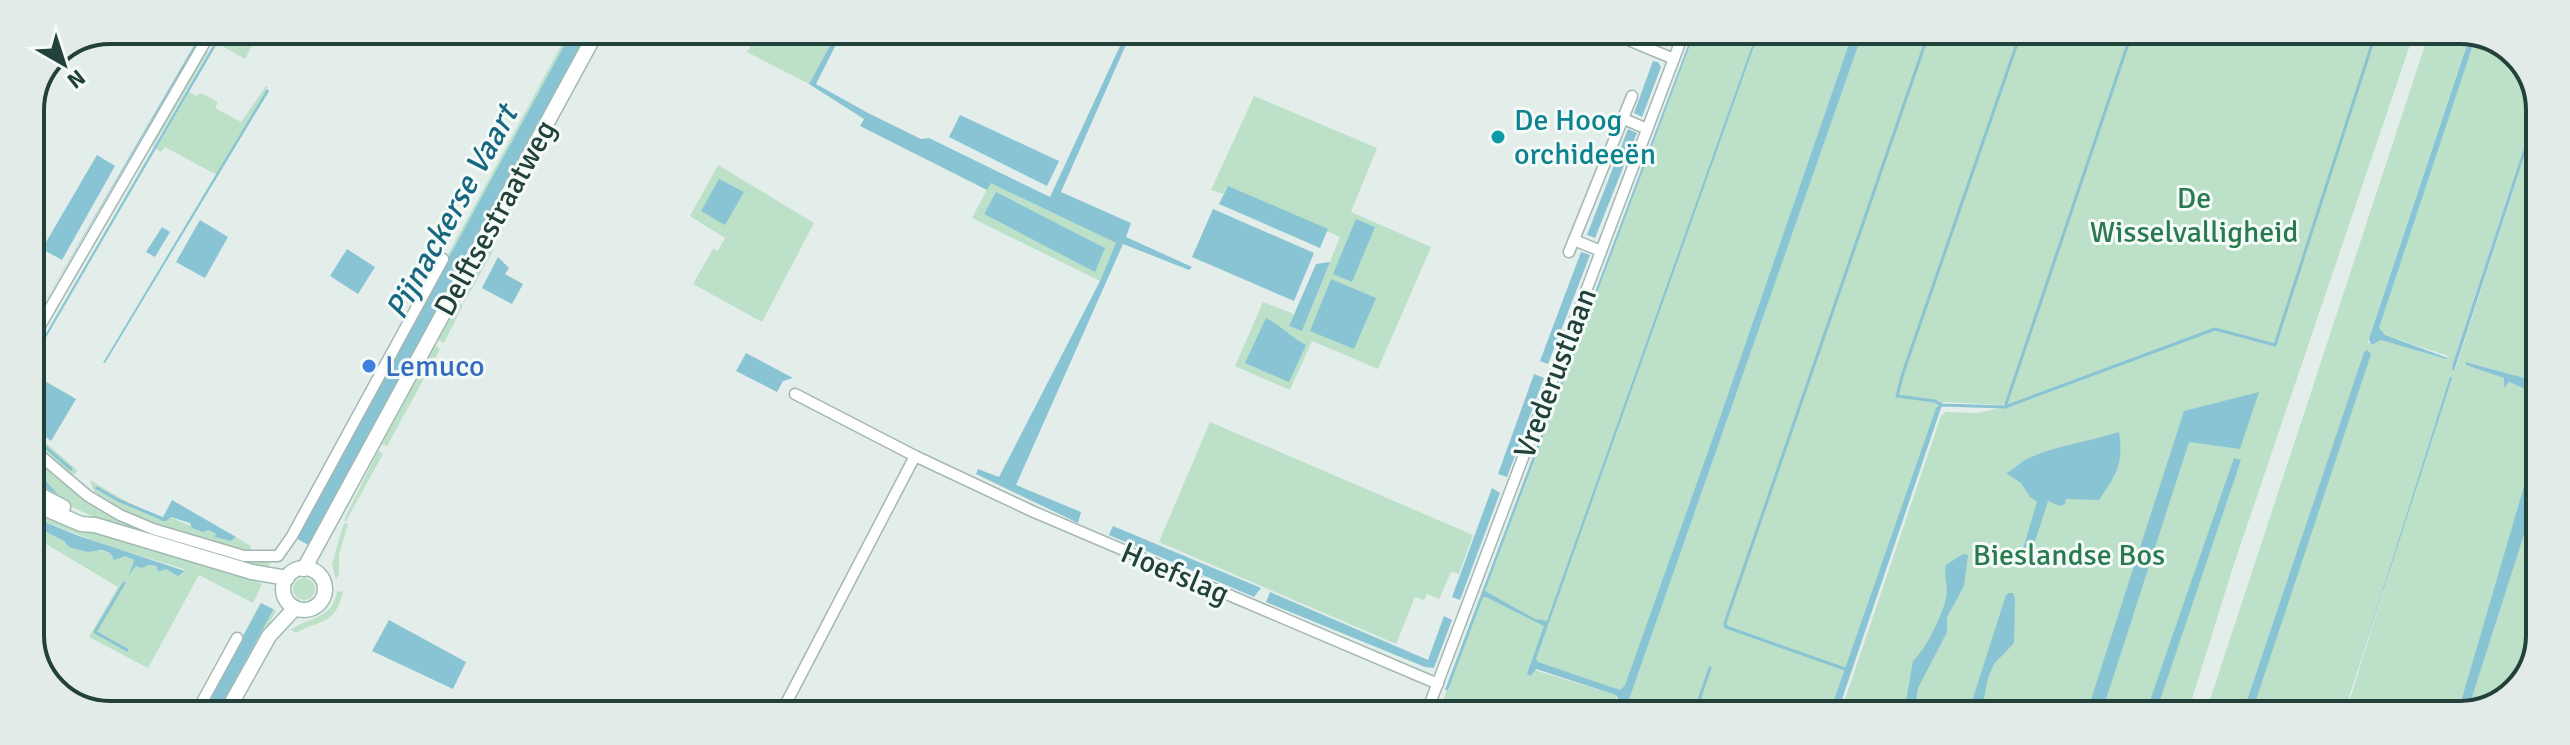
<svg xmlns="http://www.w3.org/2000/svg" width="2570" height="745" font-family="Signika,sans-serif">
<rect width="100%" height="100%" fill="#e3eeea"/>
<!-- green -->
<g fill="#bce0c8" fill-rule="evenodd">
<path d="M225,30H246L257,36L245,59L217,43Z"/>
<path d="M569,31H572L462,234L315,531L588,31H591L311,548L306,546L438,273Z"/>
<path d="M760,31H838L809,84L747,52Z"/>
<path d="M1695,32H1853L1717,426L1625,685L1620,690L1537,662L1536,659L1534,670L1616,695V714H1438Z"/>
<path d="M1863,32H2376L2380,35L2381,32L2414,33L2233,567L2187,715L1840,714L1941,416L1946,412L1977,413L2005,407L2006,402L2002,405L1944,402L1936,408L1829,714H1624Z"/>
<path d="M2429,33H2471L2368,342L2371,345L2381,340L2446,359L2448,356L2385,335L2379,328L2477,33L2521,58L2539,102L2454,360L2455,370L2540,108L2539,382L2467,362L2466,365L2505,378L2504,388L2509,382L2539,395L2538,438L2457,715H2345L2450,377L2343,715H2251L2370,351L2364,352L2242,715H2205Z"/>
<path d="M209,51L153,147L152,143L204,52Z"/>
<path d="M266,86L268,87L217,175L165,147L161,152L156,149L189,92L196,96L201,93L218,102L215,108L241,122Z"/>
<path d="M1254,96L1377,148L1351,212L1431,247L1378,369L1312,341L1290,390L1235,366L1263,302L1294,314L1289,326L1302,331L1340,237L1227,187L1224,194L1211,190Z"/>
<path d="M718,165L814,223L762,322L693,284L713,249L718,251L725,238L690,216Z"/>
<path d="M991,182L1116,243L1100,281L972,218ZM996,192L1105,248L1095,271L984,214Z"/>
<path d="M489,247L494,249L465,301L461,299Z"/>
<path d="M458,303L463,305L444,343L438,340Z"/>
<path d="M435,345L440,349L387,446L382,444Z"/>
<path d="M1210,422L1473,535L1459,574L1451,572L1439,599L1427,594L1424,600L1415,597L1396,644L1159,542Z"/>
<path d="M30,429L77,470L76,474H70L30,444Z"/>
<path d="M378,451L383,454L346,521L344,520Z"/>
<path d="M30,452L108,512L271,561L267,570L102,521L30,487Z"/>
<path d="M90,480L132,505L163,517L161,520L170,517L205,532L209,530L216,534L214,537L231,541L236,537L251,546L249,553L139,520L96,497Z"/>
<path d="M2538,491L2537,646L2532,664L2509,698L2467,713Z"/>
<path d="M30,505L242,576L262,584L253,603L199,575L148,668L89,637L118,587L31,535L30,524L64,541C76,553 95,548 110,553L112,558L125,556L134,560L130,576L136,566L142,568L149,565L157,566L159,572L166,568L172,571L173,574L185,571L184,569L108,546L30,516Z"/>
<path d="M344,523L348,524L339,554V574L336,580L332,564Z"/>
<circle cx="304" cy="589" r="11"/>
<path d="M343,591C336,625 321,619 296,633L291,630C309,616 332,620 337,592Z"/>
<path d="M273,609L276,611L220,713H217Z"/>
</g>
<!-- water -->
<g fill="#89c4d5">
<path d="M203,30H205L32,324Z"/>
<path d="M222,30H225L30,365V361Z"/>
<path d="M572,31H588L217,713H201Z"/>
<path d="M838,31H843L816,84L868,113L921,139L929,138L1050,197L1127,31H1132L1061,192L1131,223L1126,237L1192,267L1189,270L1123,244L1016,485L1081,512L1078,523L976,474L978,469L999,477L1100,281L1116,243L991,183L987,190L860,126L864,119L809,84Z"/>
<path d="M1693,32H1695L1485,591L1535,619L1547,621L1757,32H1759L1536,659L1538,662L1620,690L1625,685L1717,426L1853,32H1863L1624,714L1615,712L1618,699L1616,695L1536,669L1531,676L1527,674L1544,626L1486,597H1483L1448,690H1445Z"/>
<path d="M2471,33H2477L2379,328L2385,335L2448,358L2446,359L2381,340L2371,345L2369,339Z"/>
<path d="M1653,61L1658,62L1661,67L1642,117L1634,113Z"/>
<path d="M267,89L269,91L105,363H103Z"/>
<path d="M2539,102L2540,108L2454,371L2452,369L2454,360Z"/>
<path d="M960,115L1059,161L1047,186L949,137Z"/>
<path d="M1628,129L1637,133L1595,238L1587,235Z"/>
<path d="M97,155L115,166L62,260L42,249Z"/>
<path d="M719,179L744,192L725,225L701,211Z"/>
<path d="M1228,186L1328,229L1320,248L1219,204Z"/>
<path d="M996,192L1105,248L1095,272L984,214Z"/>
<path d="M1213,209L1314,253L1294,301L1192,257Z"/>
<path d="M1356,219L1375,227L1352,282L1333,274Z"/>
<path d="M200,220L228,237L205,278L176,262Z"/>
<path d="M162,227L170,232L155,257L146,252Z"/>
<path d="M347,249L375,267L358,294L330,276Z"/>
<path d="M1581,252L1590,255L1548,364L1540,361Z"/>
<path d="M498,257L509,268L505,274L523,284L512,304L482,288Z"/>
<path d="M1330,262L1302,331L1289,326L1316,264Z"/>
<path d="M1331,279L1376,298L1354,349L1310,331Z"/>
<path d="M1266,318C1281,326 1291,337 1306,345L1289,382L1245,363Z"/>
<path d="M2367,350L2371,354L2251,715H2242L2364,352Z"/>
<path d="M746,353L793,378L783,381L777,392L736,371Z"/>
<path d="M2466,362L2539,382V395L2509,382L2504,388V378L2466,365Z"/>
<path d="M31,373L76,399L51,441L30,425Z"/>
<path d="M1534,374L1544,378L1507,477L1498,474Z"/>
<path d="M2450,377L2452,378L2343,715Z"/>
<path d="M2259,392L2240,449L2189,442L2101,715H2086L2184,411Z"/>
<path d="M1943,402L1837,714H1829L1936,408Z"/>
<path d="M2119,432C2124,464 2116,475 2099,500L2066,499L2065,504L2060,506L2048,501L2031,554L2022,552L2037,502L2030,497L2021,483L2006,473C2015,469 2019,463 2027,459C2057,445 2088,442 2119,432Z"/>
<path d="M2538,438V491L2467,713L2457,715Z"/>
<path d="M2234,458L2241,460L2155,715H2145Z"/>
<path d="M30,465L58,494L30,481Z"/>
<path d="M1492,488L1500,493L1460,600L1452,597Z"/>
<path d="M172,500L236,537L231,541L214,537L216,534L209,530L203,532L192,528L190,523L171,517L166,521H161Z"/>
<path d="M30,516L79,536L185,571L178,576L166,569L158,572L157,566L149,565L142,568L136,566L129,576L134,560L125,556L114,560L110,553L102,550L88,552L69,547L64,541L30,524Z"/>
<path d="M1113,526L1261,588L1254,597L1109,535Z"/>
<path d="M1963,554L1968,555L1964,586L1947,617V632L1918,688L1916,700L1919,714H1896L1906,701L1913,661C1925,651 1943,614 1946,598C1949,587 1943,576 1946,565Z"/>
<path d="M1270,592L1428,660L1444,616L1452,620L1434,668L1425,667L1266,602Z"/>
<path d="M2009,593H2013L2015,599L2014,643L1994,664L1988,678L1981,714H1968L2006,595Z"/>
<path d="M389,620L466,662L453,689L372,651Z"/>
</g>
<!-- pier -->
<path fill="#e3eeea" d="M294,537L310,546L275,610L259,602Z"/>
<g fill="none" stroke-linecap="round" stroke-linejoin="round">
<!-- stream -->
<g stroke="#89c4d5" stroke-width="3">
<path d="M2021,32L1903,373L1897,396L1935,401L1941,405L2005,407L2215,329L2275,345L2376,32"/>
<path d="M2005,407L2132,32"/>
<path d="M30,434L71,469"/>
<path d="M97,488L118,500L163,519"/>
<path d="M124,583L95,632L127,650"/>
<path d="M1845,669L1726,627L1725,623L1929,32"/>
<path d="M1694,714L1710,668"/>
</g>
<defs>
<g id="street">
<path d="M1609,32L1674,59"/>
<path d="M1624,119L1647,129"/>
<path d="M1574,240L1601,251"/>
<path d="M1569,252L1632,96"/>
<path d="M30,343L212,30"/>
<path d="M795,394L915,456L1034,512L1438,684"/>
<path d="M30,447L88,496L120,515L153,529L244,556H278L292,536L443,259"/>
<path d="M196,713L237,638"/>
<path d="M781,713L915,456"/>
<path d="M1426,714L1684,32"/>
</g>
<g id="secondary">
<path d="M30,490L63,507"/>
<path d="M30,502L81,524L95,525L252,572L287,578"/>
<circle cx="304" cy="589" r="21"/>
<path d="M304,569L597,31"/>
<path d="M226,713L269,636L295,608"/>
</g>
</defs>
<!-- street casing -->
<use href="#street" stroke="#a5b7b2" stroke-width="13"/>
<!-- secondary casing -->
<use href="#secondary" stroke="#a1bab3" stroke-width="17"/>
<!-- street -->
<use href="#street" stroke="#fff" stroke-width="10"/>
<!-- secondary -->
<use href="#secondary" stroke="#fff" stroke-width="14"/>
</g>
<!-- markers -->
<circle fill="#0f9aa8" stroke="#f4faf8" stroke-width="3" cx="1498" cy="137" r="8"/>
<circle fill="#3f7fe0" stroke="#f4faf8" stroke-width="3" cx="369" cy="366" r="8"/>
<g text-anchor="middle" stroke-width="6" stroke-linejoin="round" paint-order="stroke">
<!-- culture labels -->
<g font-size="30" fill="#0d838f" stroke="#f4faf8" text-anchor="start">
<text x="1514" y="130">De Hoog<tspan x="1514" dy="34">orchideeën</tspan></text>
</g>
<!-- park labels -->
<g font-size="30" fill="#2a7a4f" stroke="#f4faf8">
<text x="2194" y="208">De<tspan x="2194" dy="34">Wisselvalligheid</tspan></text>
<text x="2069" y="565">Bieslandse Bos</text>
</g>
<!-- street labels -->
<g font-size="30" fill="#22413b" stroke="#f4faf8">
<text transform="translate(495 218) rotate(-61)" y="10">Delftsestraatweg</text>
<text transform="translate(1555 373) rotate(-69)" y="10">Vrederustlaan</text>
<text transform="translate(1175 573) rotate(23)" y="10">Hoefslag</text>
</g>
<!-- shop labels -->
<g font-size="30" fill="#366cbe" stroke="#f4faf8" text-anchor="start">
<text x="385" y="376">Lemuco</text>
</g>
<!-- water labels -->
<g font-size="32" font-style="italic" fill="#186780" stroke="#f4faf8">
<text transform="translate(451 212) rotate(-61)" y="11">Pijnackerse Vaart</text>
</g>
</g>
<!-- crop -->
<path d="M0 0H2570V745H0ZM110 44H2460A66 66 0 0 1 2526 110V635A66 66 0 0 1 2460 701H110A66 66 0 0 1 44 635V110A66 66 0 0 1 110 44Z" fill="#e3ebe9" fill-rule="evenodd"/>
<path fill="none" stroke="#22413b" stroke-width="4" d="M110 44H2460A66 66 0 0 1 2526 110V635A66 66 0 0 1 2460 701H110A66 66 0 0 1 44 635V110A66 66 0 0 1 110 44Z"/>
<!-- north arrow -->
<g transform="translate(64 64) rotate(141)" stroke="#f4faf8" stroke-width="6" paint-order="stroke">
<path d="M0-6L14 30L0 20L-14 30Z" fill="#22413b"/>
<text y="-12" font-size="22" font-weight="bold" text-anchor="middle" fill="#22413b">N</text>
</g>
</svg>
